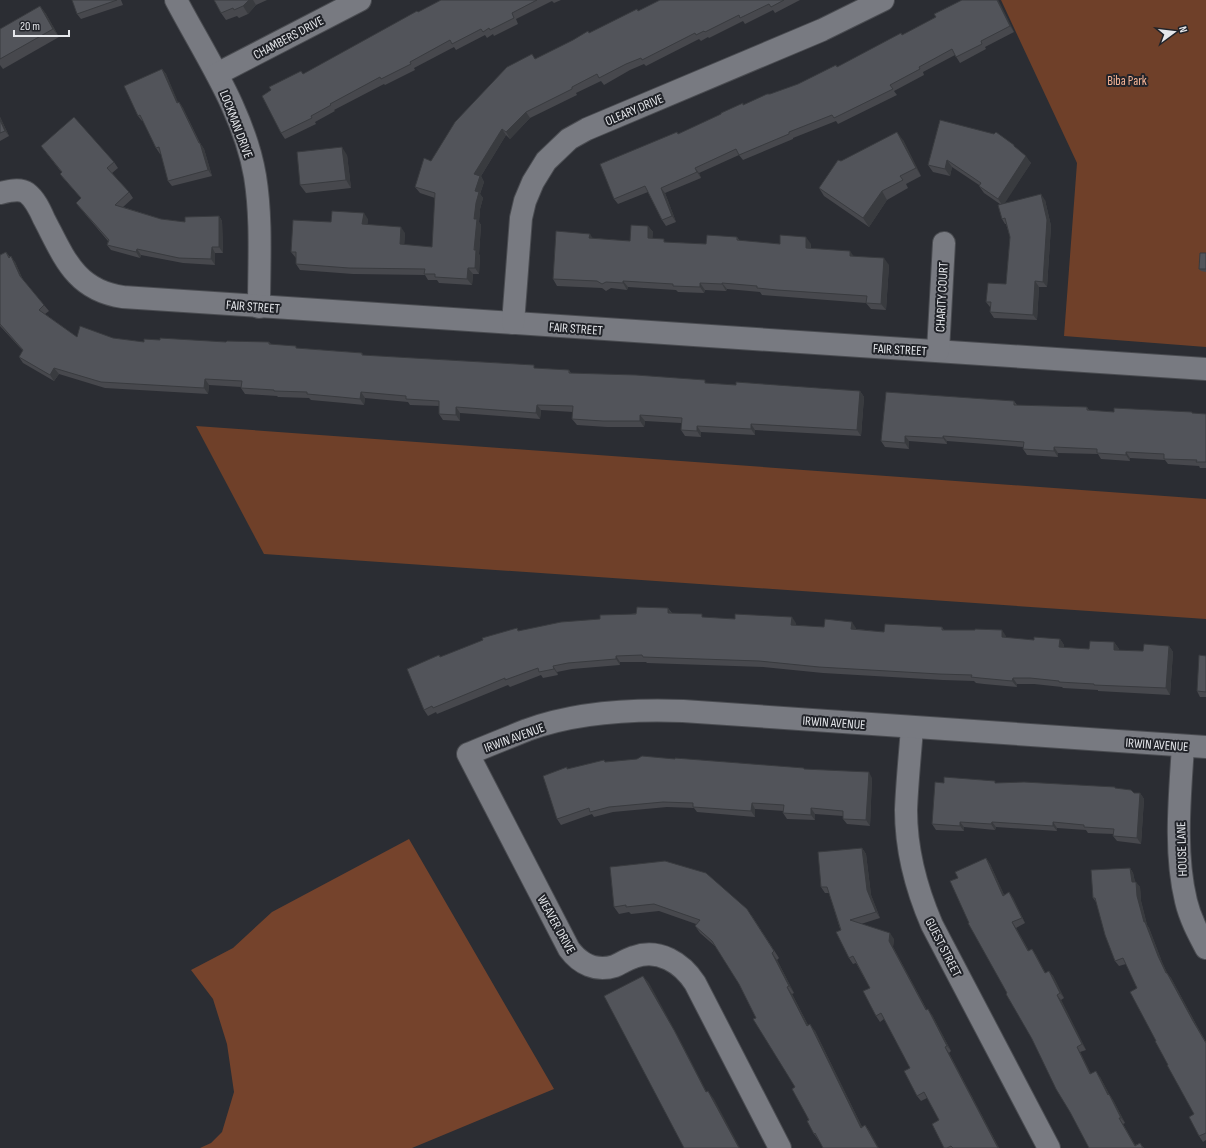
<svg xmlns="http://www.w3.org/2000/svg" width="1206" height="1148" font-family="'Sofia Sans Condensed',sans-serif">
<rect width="100%" height="100%" fill="#2b2d33"/>
<!-- green -->
<g fill="#6f4029">
<path d="M1001,0H1206V347L1064,336L1077,163Z"/>
<path d="M196,426L1206,499V619L264,554Z"/>
</g>
<!-- forest -->
<path fill="#75432c" d="M409,839L554,1089L412,1148H200L211,1143L222,1132L234,1092L227,1044L213,999L191,970L233,948L272,912Z"/>
<g fill="none" stroke-linecap="round" stroke-linejoin="round">
<defs>
<g id="minor">
<path d="M176,0C206,57 244,112 255,176C262,219 259,264 259,307"/>
<path d="M217,74L360,0"/>
<path d="M0,193C8,191 20,188 27,193C35,199 40,210 44,219C64,257 75,290 123,297L1206,369"/>
<path d="M513,323L521,218L525,201L533,182L546,161L569,139L587,129L822,30L883,0"/>
<path d="M938,351L944,243"/>
<path d="M912,728C910,755 907,783 906,810C906,851 916,888 932,925L1049,1148"/>
<path d="M1183,746C1180,795 1174,852 1186,901C1190,918 1198,933 1206,948"/>
<path d="M780,1148L695,983C682,963 659,948 634,957C628,959 621,963 615,966C596,972 580,964 569,949L468,754C487,746 507,738 527,730C576,712 631,709 683,711L1206,747"/>
</g>
</defs>
<!-- minor casing -->
<use href="#minor" stroke="#4a4c51" stroke-width="24"/>
<!-- minor -->
<use href="#minor" stroke="#787a81" stroke-width="22"/>
</g>
<!-- wall -->
<g fill="#47484d">
<path d="M72,0H121L123,5L81,19L77,14Z"/>
<path d="M214,0H267L256,5L248,14L239,18L237,16L226,20L221,13Z"/>
<path d="M441,0H561L554,3L552,1L516,19L518,24L494,36L493,34L487,38L485,35L456,50L454,47L414,68L415,70L385,85L384,84L334,110L335,111L315,122L316,124L285,139L281,133L303,74Z"/>
<path d="M660,0H800L775,13L773,10L745,24L743,21L709,38L708,37L701,41L699,39L646,66L644,64L630,70L604,85L601,81L576,93L577,95L530,118L510,139L506,135L481,176L484,182L480,194L483,198L480,209L479,222L481,225L479,254L480,256L479,274H473L472,285L439,283L437,280H428L425,275L353,274L300,270L296,264V258L291,252L331,222L368,219L367,225L405,233L404,245L432,247L435,198L420,193L415,187L431,161L535,59L589,33L638,11Z"/>
<path d="M962,0H998L1014,32L985,47L986,49L960,63L955,55L923,72L924,75L894,91L897,95L838,124L836,121L793,138V139L743,160L739,155L699,173L701,178L665,193L676,222L666,226L662,220L648,192L618,204L614,199L678,134L744,105L798,84L837,67L902,35L936,17Z"/>
<path d="M40,6L46,14L59,37L3,69L0,65V29Z"/>
<path d="M162,69L166,74L178,103L179,102L183,108L200,143L204,149L212,176L172,186L168,181L161,153L160,154L156,148L143,121H142L138,116Z"/>
<path d="M0,117L9,136L0,141Z"/>
<path d="M940,120L1018,149L1031,163L1004,203L1045,200L1051,226L1047,287H1039L1037,320L994,318L990,312V307L986,302L1006,284L1010,237L1006,224H1005L1002,219L1000,204L984,193L979,186V185L952,167L950,176L933,172L928,165Z"/>
<path d="M903,140L921,176L906,184L908,188L887,200L869,227L824,196L819,188L841,161Z"/>
<path d="M41,146L114,162L118,168L112,173L129,192L133,198L123,207L161,219L185,222L219,216L222,221L223,253H215V265L183,263L141,255L140,258L111,250L107,245L108,241L80,208L76,203L81,198L64,179L60,174L62,173Z"/>
<path d="M347,155L351,188L306,193L300,185Z"/>
<path d="M648,226L653,232L652,238L666,242L706,244L737,237L740,241L780,244H811V248L854,256L889,265L886,310L871,309L866,303L762,295L760,292L727,289L726,291L705,290L704,293L678,292L676,290L628,287L627,290L611,288L606,291L602,288L557,286L553,279L593,238L630,241Z"/>
<path d="M6,252L10,257L15,262L23,280L49,311L45,314L77,337L113,338L144,342L160,340L226,342H269L271,344L298,348L362,353L363,355L536,368L569,370L571,373L736,385L860,391L864,397L861,436L755,430V435L701,432V437L685,436L681,430V423L645,421L644,427H607L577,425L572,419L573,412L541,410L540,419L460,413V421L443,420L439,414V406L410,405L408,402L365,398L364,405L344,403L311,400L309,398L278,397L277,396L245,394L241,388V387L209,385L208,394L105,388L59,374L54,381L23,363L19,357L23,351L0,326V255Z"/>
<path d="M1206,253V272L1201,271L1199,269Z"/>
<path d="M1014,401L1017,405L1087,407L1089,410L1114,412L1206,414V468H1200L1199,466L1168,464L1165,460L1130,458V461L1101,459L1098,454L1058,453V457L1027,455L1023,449V447L947,441V444L909,441V449L885,447L881,441Z"/>
<path d="M668,608L672,613L704,617L796,623V625L824,627L856,628V629L884,632L942,627L944,630L1006,636V638L1034,640L1060,639L1064,645V648L1089,649L1114,642L1119,649L1118,650L1143,651L1169,646L1173,652L1170,695L1098,691V690L1063,688L1062,687L1034,684H1017V687L984,684L976,683L974,681L943,680L823,673L763,667L647,663L646,662H620V665L572,669L557,672L558,675L543,678L541,675L510,687L508,685L437,714L436,712L428,716L424,710L439,655L441,657L517,628L519,631L600,619Z"/>
<path d="M1206,656V697H1200L1197,691Z"/>
<path d="M675,759L805,769L872,778L870,826L847,824L843,819V816L815,814V820L787,819L783,813L784,811L755,809V817L697,812L694,808L667,807L613,812L594,817L592,814L561,825L557,819L568,769L605,762Z"/>
<path d="M944,783H996L1116,788L1134,793H1140L1144,799L1141,844L1117,841L1113,836L1114,834L1088,833L1086,830L1057,828V831L996,827L995,830L964,827V831L936,830L932,824Z"/>
<path d="M862,848L866,854L871,895L880,918L861,924L894,939L893,947L927,1010L932,1015L951,1051L949,1053L999,1148H944L939,1120L927,1098L921,1101L917,1096L910,1068L884,1019L880,1022L876,1016L870,988L856,963L853,964L849,958L829,893H825L821,887Z"/>
<path d="M986,858L990,864L1004,895L1009,892L1013,898L1025,923L1016,928L1029,951L1032,949L1036,955L1045,973L1049,971L1053,976L1064,998L1061,1000L1086,1050L1080,1052L1091,1074L1100,1077L1109,1094L1113,1100L1125,1123L1123,1124L1135,1145L1140,1143L1144,1148H1089L1032,1039L1007,993L958,878Z"/>
<path d="M610,867L752,916L779,958L777,960L794,993L792,994L808,1025L815,1031L862,1127L865,1125L870,1132L819,1141L814,1134L795,1087L756,1018L739,984L716,947L700,933L695,926L696,924L659,911L631,914L629,912L619,914L614,907Z"/>
<path d="M1130,868L1133,873L1135,882L1140,887L1141,901L1147,925L1149,928L1162,962L1167,973L1171,978L1197,1026L1206,1042V1140L1203,1142L1199,1136L1194,1114L1156,1041L1137,988L1126,964L1119,966L1115,961L1096,902L1093,898Z"/>
</g>
<!-- shaded-wall -->
<g fill="#393b3f">
<path d="M249,0H253L256,5L248,14L243,6Z"/>
<path d="M997,0H998L1014,32L1010,26Z"/>
<path d="M40,6L46,14L59,37L53,29Z"/>
<path d="M162,69L166,74L181,109L177,103Z"/>
<path d="M179,102L183,108L201,147L200,143L204,149L212,176L208,170L199,143Z"/>
<path d="M526,112L530,118L510,139L506,132Z"/>
<path d="M0,117L9,136L5,131L0,120Z"/>
<path d="M502,129L506,135L481,176L484,182L480,194L483,198L480,209L479,222L481,225L479,254L480,256L479,274L475,268L474,219L475,191L474,174Z"/>
<path d="M897,132L903,140L921,176L916,168Z"/>
<path d="M342,147L347,155L351,188L346,180Z"/>
<path d="M1026,156L1031,163L1003,206L998,199Z"/>
<path d="M947,160L952,167L950,176L945,169Z"/>
<path d="M695,168L699,173L701,178L697,172Z"/>
<path d="M661,188L665,193L676,222L672,216Z"/>
<path d="M882,191L887,200L869,227L863,218Z"/>
<path d="M1041,194L1045,200L1051,226L1047,287L1043,282Z"/>
<path d="M364,213L368,219L367,230L362,224Z"/>
<path d="M219,216L222,221L223,253L219,247Z"/>
<path d="M648,226L653,232L652,245L648,238Z"/>
<path d="M401,227L405,233L404,250L400,244Z"/>
<path d="M590,234L594,240L589,238Z"/>
<path d="M806,237L811,244L810,254L806,248Z"/>
<path d="M212,247L215,253V265L211,259Z"/>
<path d="M137,249L141,255L140,258L136,252Z"/>
<path d="M850,251L855,258L850,256Z"/>
<path d="M11,256L15,262L24,282L20,276Z"/>
<path d="M884,258L889,265L886,310L881,304Z"/>
<path d="M468,268L473,274L472,285L467,279Z"/>
<path d="M623,281L628,287L627,290L623,283Z"/>
<path d="M1035,281L1039,287L1037,320L1033,315Z"/>
<path d="M700,283L705,290L704,293L700,287Z"/>
<path d="M722,283L727,289L726,291L722,284Z"/>
<path d="M54,368L59,374L54,381L50,375Z"/>
<path d="M205,379L209,385L208,394L204,388Z"/>
<path d="M860,391L864,397L861,436L857,430Z"/>
<path d="M361,392L365,398L364,405L360,399Z"/>
<path d="M537,405L541,410L540,419L536,413Z"/>
<path d="M456,407L460,413V421L456,415Z"/>
<path d="M640,415L645,421L644,427L640,421Z"/>
<path d="M751,424L755,430V435L751,429Z"/>
<path d="M697,426L701,432V437L697,431Z"/>
<path d="M905,436L909,441V449L905,443Z"/>
<path d="M943,436L947,441V444L943,438Z"/>
<path d="M1054,447L1058,453V457L1054,451Z"/>
<path d="M1126,452L1130,458V461L1126,455Z"/>
<path d="M668,608L672,615L668,613Z"/>
<path d="M792,617L796,623V631L791,625Z"/>
<path d="M852,622L856,628V635L851,629Z"/>
<path d="M1002,630L1006,636V644L1002,637Z"/>
<path d="M1060,639L1064,645L1063,653L1059,647Z"/>
<path d="M1114,642L1119,649L1118,656L1114,650Z"/>
<path d="M1169,646L1173,652L1170,695L1166,688Z"/>
<path d="M616,656L620,662V665L616,659Z"/>
<path d="M553,666L557,672L558,675L554,669Z"/>
<path d="M1013,678L1017,684V687L1012,681Z"/>
<path d="M869,772L872,778L870,826L866,820Z"/>
<path d="M1140,793L1144,799L1141,844L1137,838Z"/>
<path d="M752,803L755,809V817L751,811Z"/>
<path d="M811,808L815,814V820L811,815Z"/>
<path d="M960,822L964,827V831L960,826Z"/>
<path d="M992,822L996,827L995,830L991,824Z"/>
<path d="M1053,822L1057,828V831L1053,826Z"/>
<path d="M862,848L866,854L871,895L880,918L876,912L867,890Z"/>
<path d="M986,858L990,864L1007,901L1003,896Z"/>
<path d="M1130,868L1133,873L1136,887V882L1140,887L1141,901L1147,925L1149,928L1162,962L1170,979L1166,973L1158,956L1144,922L1132,882Z"/>
<path d="M1009,892L1013,898L1025,923L1022,918Z"/>
<path d="M1012,922L1016,928L1032,957L1028,951Z"/>
<path d="M890,933L894,939L893,947L930,1016L926,1010L889,941Z"/>
<path d="M1032,949L1036,955L1049,979L1045,973Z"/>
<path d="M772,953L777,960L794,993L789,986Z"/>
<path d="M1049,971L1053,976L1064,998L1060,993Z"/>
<path d="M1167,973L1171,978L1206,1043L1193,1021Z"/>
<path d="M643,976L649,983L679,1038L711,1100L706,1092Z"/>
<path d="M787,987L792,994L812,1033L807,1026Z"/>
<path d="M1057,995L1061,1000L1086,1050L1082,1044Z"/>
<path d="M928,1009L932,1015L951,1051L947,1046Z"/>
<path d="M810,1024L815,1031L866,1135L861,1128Z"/>
<path d="M945,1047L949,1053L999,1148H998Z"/>
<path d="M1077,1047L1080,1052L1094,1080L1090,1074Z"/>
<path d="M1096,1071L1100,1077L1112,1100L1108,1095Z"/>
<path d="M708,1091L714,1099L740,1148H739Z"/>
<path d="M1109,1094L1113,1100L1125,1123L1121,1118Z"/>
<path d="M1119,1118L1123,1124L1137,1148H1136Z"/>
<path d="M865,1125L870,1132L879,1148H878Z"/>
</g>
<!-- building -->
<g fill="#52545a" stroke="#393b3f">
<path d="M72,0H117L77,14Z"/>
<path d="M214,0H249L243,6L234,10L233,8L221,13Z"/>
<path d="M441,0H537L512,13L514,18L490,30L489,28L483,32L481,29L452,44L450,40L410,62L411,64L381,79L380,77L330,104L331,105L311,116L312,118L281,133L262,96L271,90L269,87L301,71L303,74L417,11L418,12Z"/>
<path d="M660,0H784L771,7L769,4L740,18L739,15L705,32L704,31L696,35L695,33L642,60L641,58L626,64L599,78L597,74L572,87V89L526,112L506,132L502,129L474,174L480,176L475,191L479,192L476,203L474,219H477L474,250H476L475,268H468L467,279L435,277V274H424L425,269L349,268L296,264V252H291L293,220L331,222L332,211L364,213L362,224L401,227L400,244L432,247L435,193L415,187L424,158L431,161L455,122L507,67L532,54L535,59L573,40L588,31L589,33L637,9L638,11Z"/>
<path d="M962,0H997L1010,26L981,41L982,44L956,57L952,49L919,67L920,69L890,85L893,89L834,118L832,115L789,132V134L739,155L736,149L695,168L697,172L661,188L672,216L662,220L645,186L614,199L600,164L677,132L678,134L721,114V113L743,103V105L767,94H770L798,84L836,65L837,67L901,33L902,35L936,17L934,14Z"/>
<path d="M40,6L53,29L0,59V29Z"/>
<path d="M162,69L177,103L179,102L199,143H200L208,170L168,181L159,147L156,148L140,115L138,116L124,86Z"/>
<path d="M74,117L114,162L107,168L129,192L115,205L161,219L185,222V217L219,216V247H212L211,259L179,258L137,249L136,252L107,245L109,240L76,203L81,198L60,174L62,172L41,146Z"/>
<path d="M0,120L5,131L0,133Z"/>
<path d="M940,120L994,134L996,132L1014,145V146L1026,156L998,199L979,186L981,183L947,160L945,169L928,165Z"/>
<path d="M897,132L916,168L900,176L903,180L882,191L863,218L819,188L838,160L841,161Z"/>
<path d="M342,147L346,180L300,185L297,152Z"/>
<path d="M1041,194L1047,220L1043,282L1035,281L1033,315L990,312L991,302H986L988,283L1006,284L1010,237L1005,218L1002,219L998,205Z"/>
<path d="M631,225L648,226V238L664,239V242L706,244L707,235L737,237V240L780,244V235L806,237V248L850,251V256L884,258L881,304L866,303L867,296L777,290L757,288V286L722,283V284L700,283V287L673,286V284L623,281V283L606,282L602,284L597,281L553,279L556,231L590,234L589,238L630,241Z"/>
<path d="M6,252L9,258L11,256L20,276L44,305L39,310L77,337L80,326L113,338L144,342V339L160,340V338L226,342L227,341L269,342V344L296,346V348L362,353V355L534,365V368L569,370V373L636,375L705,380V383L736,385V382L860,391L857,430L751,424V429L697,426V431L681,430L682,418L640,415V421H603L572,419L573,406L537,405L536,413L456,407V415L439,414V401L406,399V396L361,392L360,399L340,397L307,394V392L274,391V390L241,388L242,381L205,379L204,388L101,382L54,368L50,375L19,357L23,350L0,324V255Z"/>
<path d="M1200,253H1206V269H1199Z"/>
<path d="M886,392L1014,401V405L1087,407V410L1114,412V408L1192,412V413L1206,414V462H1196L1197,460L1164,459V454L1126,452V455L1097,453V449L1054,447V451L1023,449L1024,442L943,436V438L905,436V443L881,441Z"/>
<path d="M637,607L668,608V613L702,614V617L735,619V614L792,617L791,625L824,627L825,619L852,622L851,629L884,632L885,624L942,627V630H975V629L1002,630V637L1034,640V637L1060,639L1059,647L1089,649L1090,641L1114,642V650L1143,651L1144,644L1169,646L1166,688L1094,685V684L1059,682V681L1030,678H1013L1012,681L980,678L971,677L972,675L939,674L819,667L759,661L643,657L642,655L616,656V659L568,663L553,666L554,669L539,672L538,668L505,680V678L433,708L432,706L424,710L407,669L439,655L440,657L483,640L482,638L517,628L518,631L561,622L600,619V615L636,614Z"/>
<path d="M1199,655L1206,656V692L1197,691Z"/>
<path d="M642,756L675,759V758L804,768V769L869,772L866,820L843,819V811L811,808V815L783,813L784,805L752,803L751,811L693,807V803L663,802L609,807L590,812L589,808L557,819L543,776L567,767V769L604,760L605,762L637,759Z"/>
<path d="M944,777L995,781V783L1024,782L1115,787V788L1131,790L1134,793H1140L1137,838L1113,836L1114,829L1084,827V825L1053,822V826L992,822L991,824L960,822V826L932,824L935,782L944,783Z"/>
<path d="M862,848L867,890L876,912L850,920L890,933L889,941L926,1010L928,1009L947,1046L945,1047L998,1148H953L951,1146L947,1148H944L932,1124L939,1120L924,1092L917,1096L904,1071L910,1068L881,1013L876,1016L863,991L870,988L853,956L849,958L836,932L841,930L827,887H821L818,852Z"/>
<path d="M986,858L1003,896L1009,892L1022,918L1012,922L1028,951L1032,949L1045,973L1049,971L1060,993L1057,995L1082,1044L1077,1047L1090,1074L1096,1071L1108,1095L1109,1094L1121,1118H1119L1135,1146L1140,1143L1143,1148H1089L1070,1112L1056,1089L1032,1039L1006,994L1007,993L968,923H969L950,881L958,878L955,872Z"/>
<path d="M665,861L706,873L747,909L774,951L772,953L789,986L787,987L807,1026L810,1024L861,1128L865,1125L878,1148H823L815,1133L814,1134L807,1121L809,1120L792,1089L795,1087L753,1019L756,1018L739,984L712,941L695,926L700,920L654,904L626,907V905L614,907L610,867Z"/>
<path d="M1130,868L1132,882H1136L1137,896L1144,922H1145L1158,956L1166,973H1167L1193,1021L1206,1043V1133L1199,1136L1189,1117L1194,1114L1167,1065H1168L1155,1041H1156L1130,992L1137,988L1123,958L1115,961L1105,935L1095,898H1093L1091,870Z"/>
<path d="M643,976L674,1030L706,1092L708,1091L739,1148H684L604,996Z"/>
</g>
<g text-anchor="middle" stroke-width="4" stroke-linejoin="round" paint-order="stroke">
<!-- street labels -->
<g font-size="13" fill="#e5e7eb" stroke="#212329">
<text transform="translate(288 37) rotate(-28)" y="5">CHAMBERS DRIVE</text>
<text transform="translate(634 109) rotate(-23)" y="5">OLEARY DRIVE</text>
<text transform="translate(237 124) rotate(69)" y="5">LOCKMAN DRIVE</text>
<text transform="translate(941 297) rotate(-87)" y="5">CHARITY COURT</text>
<text transform="translate(253 306) rotate(4)" y="5">FAIR STREET</text>
<text transform="translate(576 328) rotate(4)" y="5">FAIR STREET</text>
<text transform="translate(900 349) rotate(3)" y="5">FAIR STREET</text>
<text transform="translate(834 722) rotate(4)" y="5">IRWIN AVENUE</text>
<text transform="translate(514 737) rotate(-20)" y="5">IRWIN AVENUE</text>
<text transform="translate(1157 744) rotate(4)" y="5">IRWIN AVENUE</text>
<text transform="translate(1181 849) rotate(-92)" y="5">HOUSE LANE</text>
<text transform="translate(557 924) rotate(61)" y="5">WEAVER DRIVE</text>
<text transform="translate(944 947) rotate(63)" y="5">GUEST STREET</text>
</g>
<!-- park labels -->
<g font-size="13" fill="#f5b496" stroke="#212329">
<text x="1127" y="85">Biba Park</text>
</g>
</g>
<!-- north arrow -->
<g transform="translate(1174 32) rotate(75)" stroke="#212329" stroke-width="3" paint-order="stroke">
<path d="M0-3L7 15L0 10L-7 15Z" fill="#e5e7eb"/>
<text y="-6" font-size="11" font-weight="bold" text-anchor="middle" fill="#e5e7eb">N</text>
</g>
<!-- scale -->
<path d="M14 30v6h55v-6" fill="none" stroke="#e5e7eb" stroke-width="2"/>
<text x="20" y="30" font-size="12" fill="#e5e7eb" stroke="#212329" stroke-width="3" paint-order="stroke">20 m</text>
</svg>
